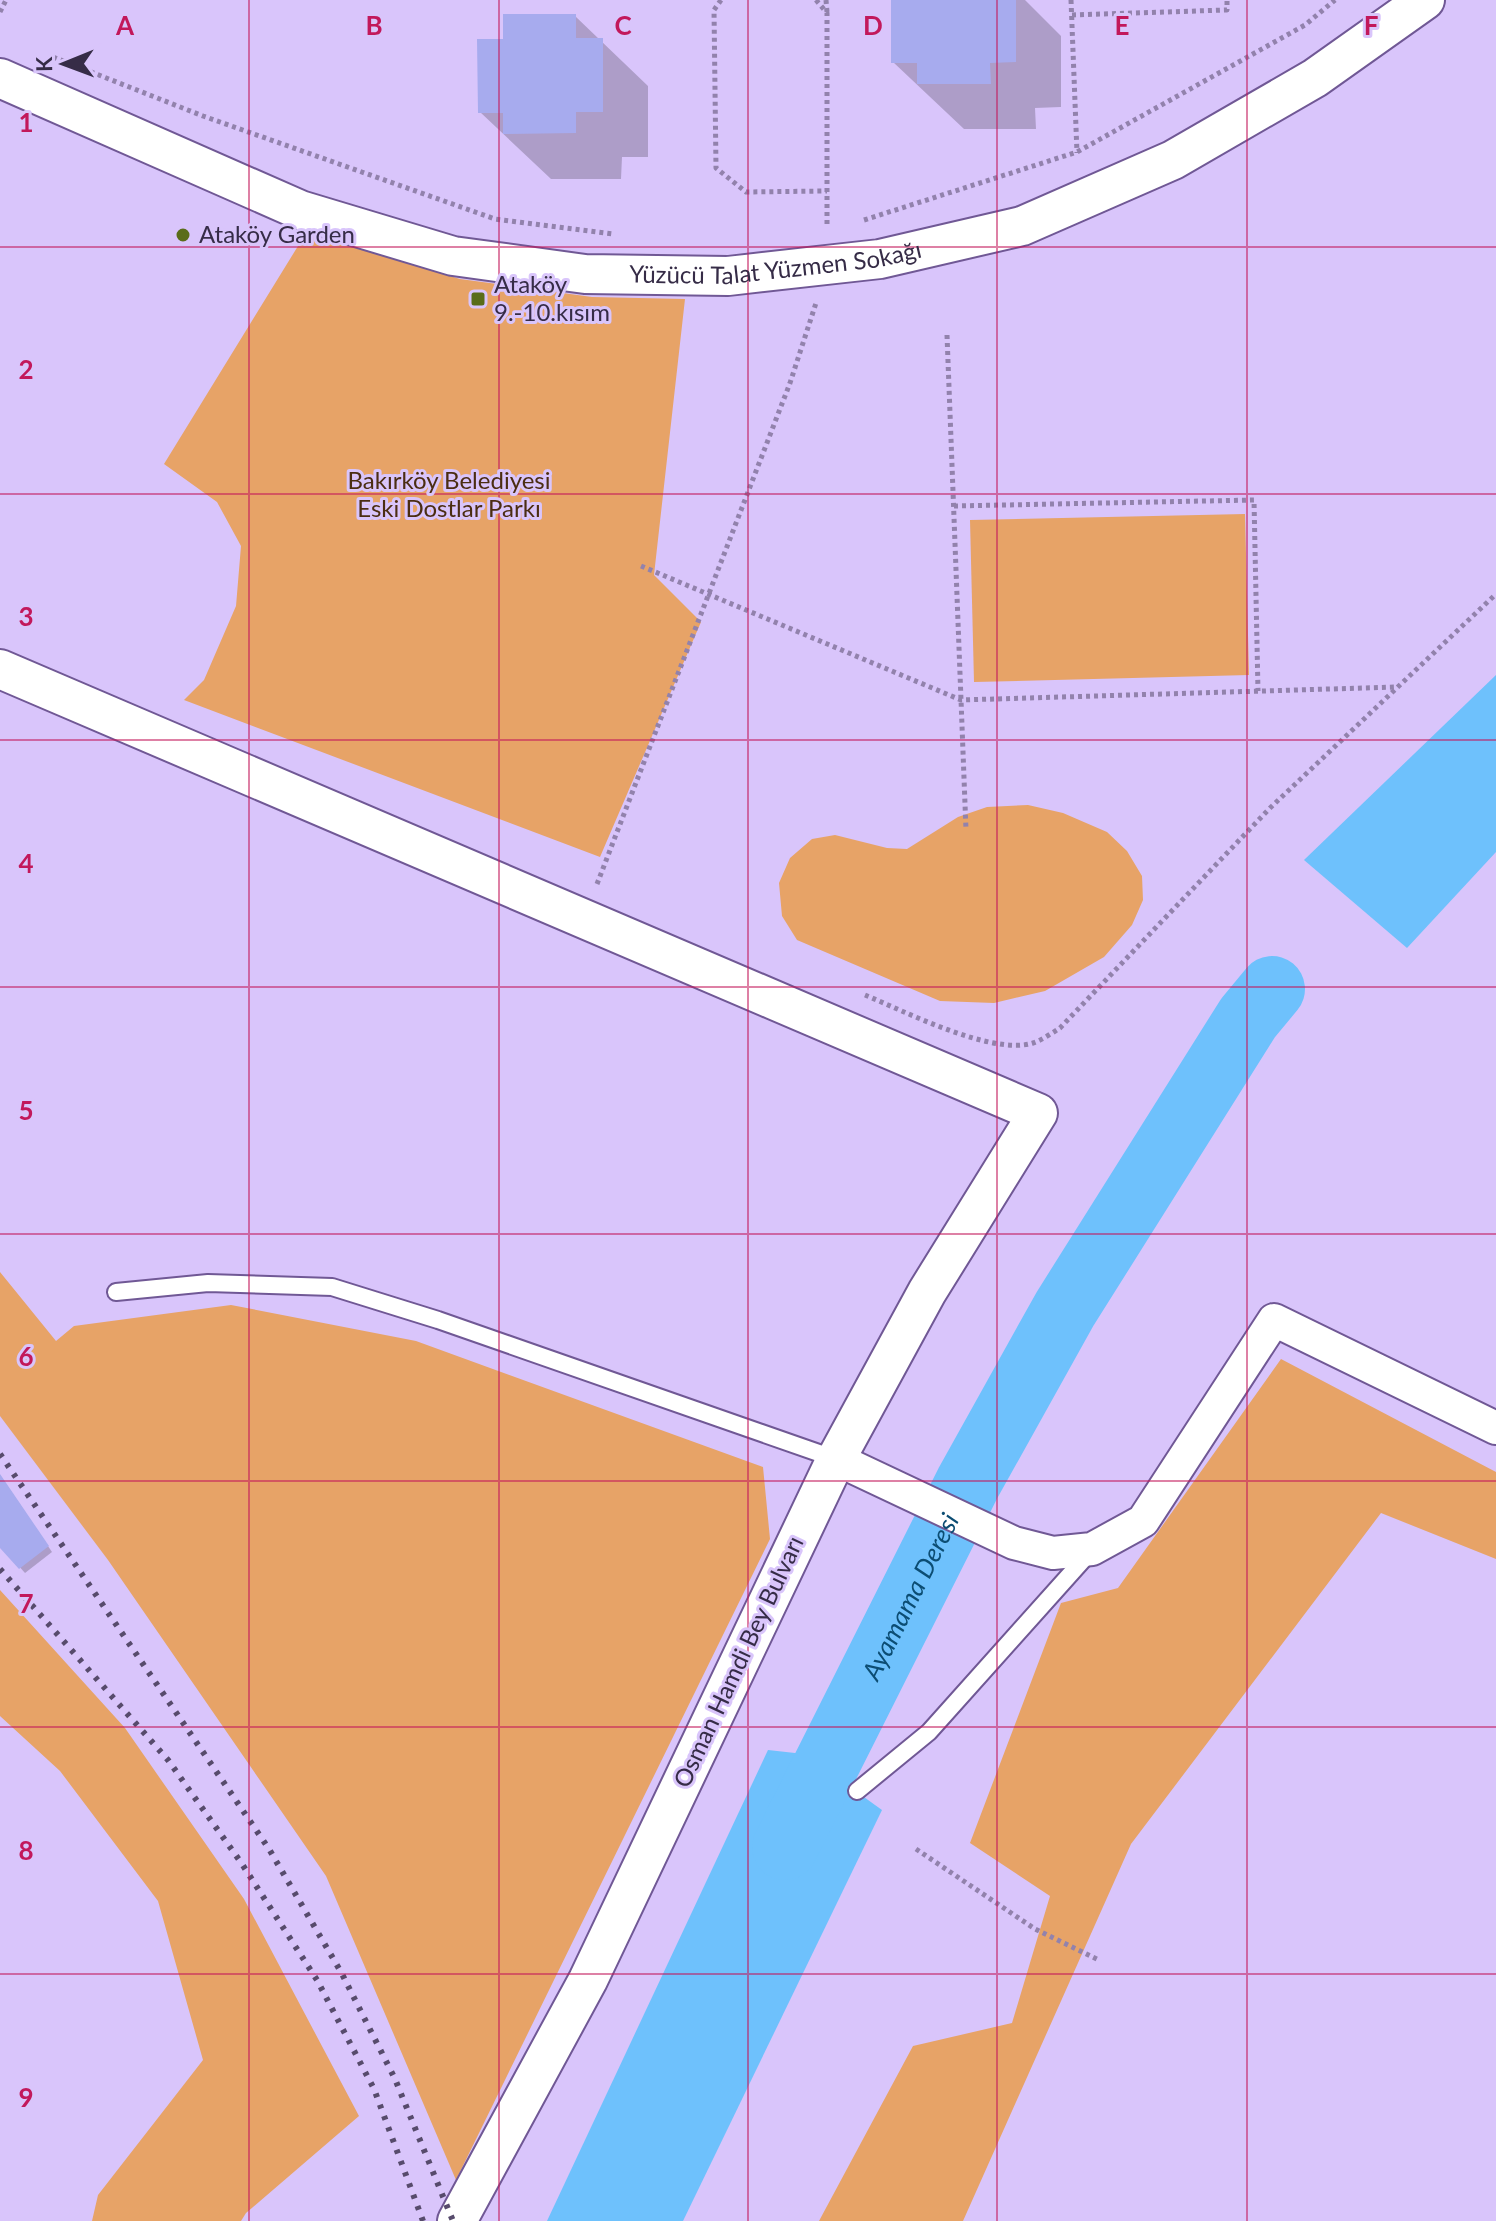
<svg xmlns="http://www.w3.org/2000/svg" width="1496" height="2221" font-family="Lato,sans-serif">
<rect width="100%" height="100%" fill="#d9c5fb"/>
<!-- green -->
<g fill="#e7a367">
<path d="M306,233L460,279L592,297L685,299L654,575L701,622L600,857L184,700L204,680L236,606L241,546L217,502L164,464Z"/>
<path d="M1245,514L1249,675L974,682L970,520Z"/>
<path d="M1028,805L1063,813L1107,832L1127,851L1142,876L1143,900L1132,925L1104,957L1045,991L994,1003L940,1001L797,940L782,916L779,883L790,858L812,839L835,835L887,848L907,849L958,817L987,807Z"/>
<path d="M0,1272L56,1341L74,1326L231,1305L416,1341L763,1467L770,1539L456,2180L326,1876L108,1560L0,1416Z"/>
<path d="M1281,1359L1496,1472V1559L1381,1513L1131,1844L963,2221H819L913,2046L1012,2023L1050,1896L970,1843L1061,1603L1118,1588Z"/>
<path d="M0,1590L125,1728L244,1899L359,2116L246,2213L241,2221H92L98,2195L203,2060L158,1901L60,1771L0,1716Z"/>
</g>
<!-- water -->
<g fill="#6ec1fc">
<path d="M1496,675V852L1407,948L1304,860Z"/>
<path d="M768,1750L804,1754L882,1810L683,2221H547Z"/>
</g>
<!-- shadow -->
<g fill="#0003">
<path d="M893,0H1025L1061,36V107L1035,108L1036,129H964L893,62Z"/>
<path d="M575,16L648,86V157H622L621,179H551L480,112L505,41Z"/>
<path d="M0,1475L52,1552L25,1573L0,1545Z"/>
</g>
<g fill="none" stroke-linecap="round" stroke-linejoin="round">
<!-- river -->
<path stroke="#6ec1fc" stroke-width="66" id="s1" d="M785,1847L968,1483L1065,1309L1248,1018L1272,989"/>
</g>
<!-- building -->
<g fill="#a7abee">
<path d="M891,0H1016V62L990,63L991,84H917V63H891Z"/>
<path d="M503,14H576V38H603V112H576V133L503,134V113H478L477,39H503Z"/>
<path d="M0,1474L49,1546L19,1569L0,1548Z"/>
</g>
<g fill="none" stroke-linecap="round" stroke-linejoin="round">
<defs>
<g id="service">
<path d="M116,1292L208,1283L332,1287L438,1320L836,1459"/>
<path d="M857,1791L929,1732L1091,1551"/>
</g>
<path id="minor" d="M836,1459L1014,1543L1053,1553L1092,1549L1143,1521L1274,1320L1496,1428"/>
<g id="tertiary">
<path id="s2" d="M0,78L300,210L453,256L585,274L728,276L880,259L1022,226L1173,160L1315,78L1425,0"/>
<path d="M0,669L1038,1113L927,1292L836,1459L588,1980L457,2221"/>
</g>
</defs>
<!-- service casing -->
<use href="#service" stroke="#705895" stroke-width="20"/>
<!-- minor casing -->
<use href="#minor" stroke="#705895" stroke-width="36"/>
<!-- tertiary casing -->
<use href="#tertiary" stroke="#705895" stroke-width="42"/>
<!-- path -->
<g stroke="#9282ac" stroke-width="5" stroke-dasharray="4 4" stroke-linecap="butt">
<path d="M721,0L714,10L716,168L746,192L827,191"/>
<path d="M816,0L827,13V227"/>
<path d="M826,0L827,12"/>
<path d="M1071,0L1077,153"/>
<path d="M0,12L6,0"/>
<path d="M1072,15L1227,10V0"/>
<path d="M53,57L203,116L495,219L613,234"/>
<path d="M864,220L1077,152L1305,25L1335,0"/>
<path d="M947,335L966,830"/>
<path d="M954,506L1254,500L1258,691"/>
<path d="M641,566L961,700L1397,687"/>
<path d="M597,884L790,383L816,303"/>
<path d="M865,995C904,1011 992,1056 1033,1043C1042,1040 1052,1033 1060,1028L1270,808L1496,594"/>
<path d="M916,1849L1035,1929L1099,1960"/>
</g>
<!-- service -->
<use href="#service" stroke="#fff" stroke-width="16"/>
<!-- minor -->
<use href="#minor" stroke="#fff" stroke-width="32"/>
<!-- tertiary -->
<use href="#tertiary" stroke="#fff" stroke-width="38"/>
<!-- rail -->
<g stroke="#574b6c" stroke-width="6" stroke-dasharray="4 8" stroke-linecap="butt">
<path d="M0,1454L269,1849L341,1972L395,2079L453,2221"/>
<path d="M0,1569L168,1760L242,1864L317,1980L374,2089L423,2221"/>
</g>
</g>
<!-- grid -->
<path fill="none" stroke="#c2185b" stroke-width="2" stroke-opacity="0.55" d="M249,0V2221M499,0V2221M748,0V2221M997,0V2221M1247,0V2221M0,247H1496M0,494H1496M0,740H1496M0,987H1496M0,1234H1496M0,1481H1496M0,1727H1496M0,1974H1496"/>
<!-- markers -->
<g fill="#5a6c19" stroke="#d9c5fb" stroke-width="3">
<circle cx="183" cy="235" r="8"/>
<rect x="470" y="291" width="16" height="16" rx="4"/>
</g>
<g text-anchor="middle" stroke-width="6" stroke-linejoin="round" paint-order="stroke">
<!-- poi labels -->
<g font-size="24" fill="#362c47" stroke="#d9c5fb" text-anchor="start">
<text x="199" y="243">Ataköy Garden</text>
<text x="494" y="293">Ataköy<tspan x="494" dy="28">9.-10.kısım</tspan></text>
</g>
<!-- street labels -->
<g font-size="24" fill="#362c47" stroke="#d9c5fb">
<text dy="8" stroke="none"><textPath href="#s2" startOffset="812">Yüzücü Talat Yüzmen Sokağı</textPath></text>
<text transform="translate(739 1662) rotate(-65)" y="8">Osman Hamdi Bey Bulvarı</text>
</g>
<!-- park labels -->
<g font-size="24" fill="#4b2d12" stroke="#d9c5fb">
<text x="449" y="489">Bakırköy Belediyesi<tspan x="449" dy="28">Eski Dostlar Parkı</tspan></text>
</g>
<!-- water labels -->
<g font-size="26" font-style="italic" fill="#0c4d73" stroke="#d9c5fb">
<text dy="9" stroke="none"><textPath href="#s1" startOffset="280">Ayamama Deresi</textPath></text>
</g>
</g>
<g font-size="26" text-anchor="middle" font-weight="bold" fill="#c2185b" stroke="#d9c5fb" stroke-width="6" stroke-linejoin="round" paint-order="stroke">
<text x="125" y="35">A</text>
<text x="374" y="35">B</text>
<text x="623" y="35">C</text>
<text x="873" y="35">D</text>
<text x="1122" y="35">E</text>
<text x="1371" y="35">F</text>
<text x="26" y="132">1</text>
<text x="26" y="379">2</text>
<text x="26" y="626">3</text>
<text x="26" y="873">4</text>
<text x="26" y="1120">5</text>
<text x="26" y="1366">6</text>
<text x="26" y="1613">7</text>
<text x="26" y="1860">8</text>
<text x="26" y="2107">9</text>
</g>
<!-- north arrow -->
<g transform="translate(64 64) rotate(269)" stroke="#d9c5fb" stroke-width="6" paint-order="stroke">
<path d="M0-6L14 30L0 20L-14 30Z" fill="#362c47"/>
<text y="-12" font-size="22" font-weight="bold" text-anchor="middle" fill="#362c47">K</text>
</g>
</svg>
